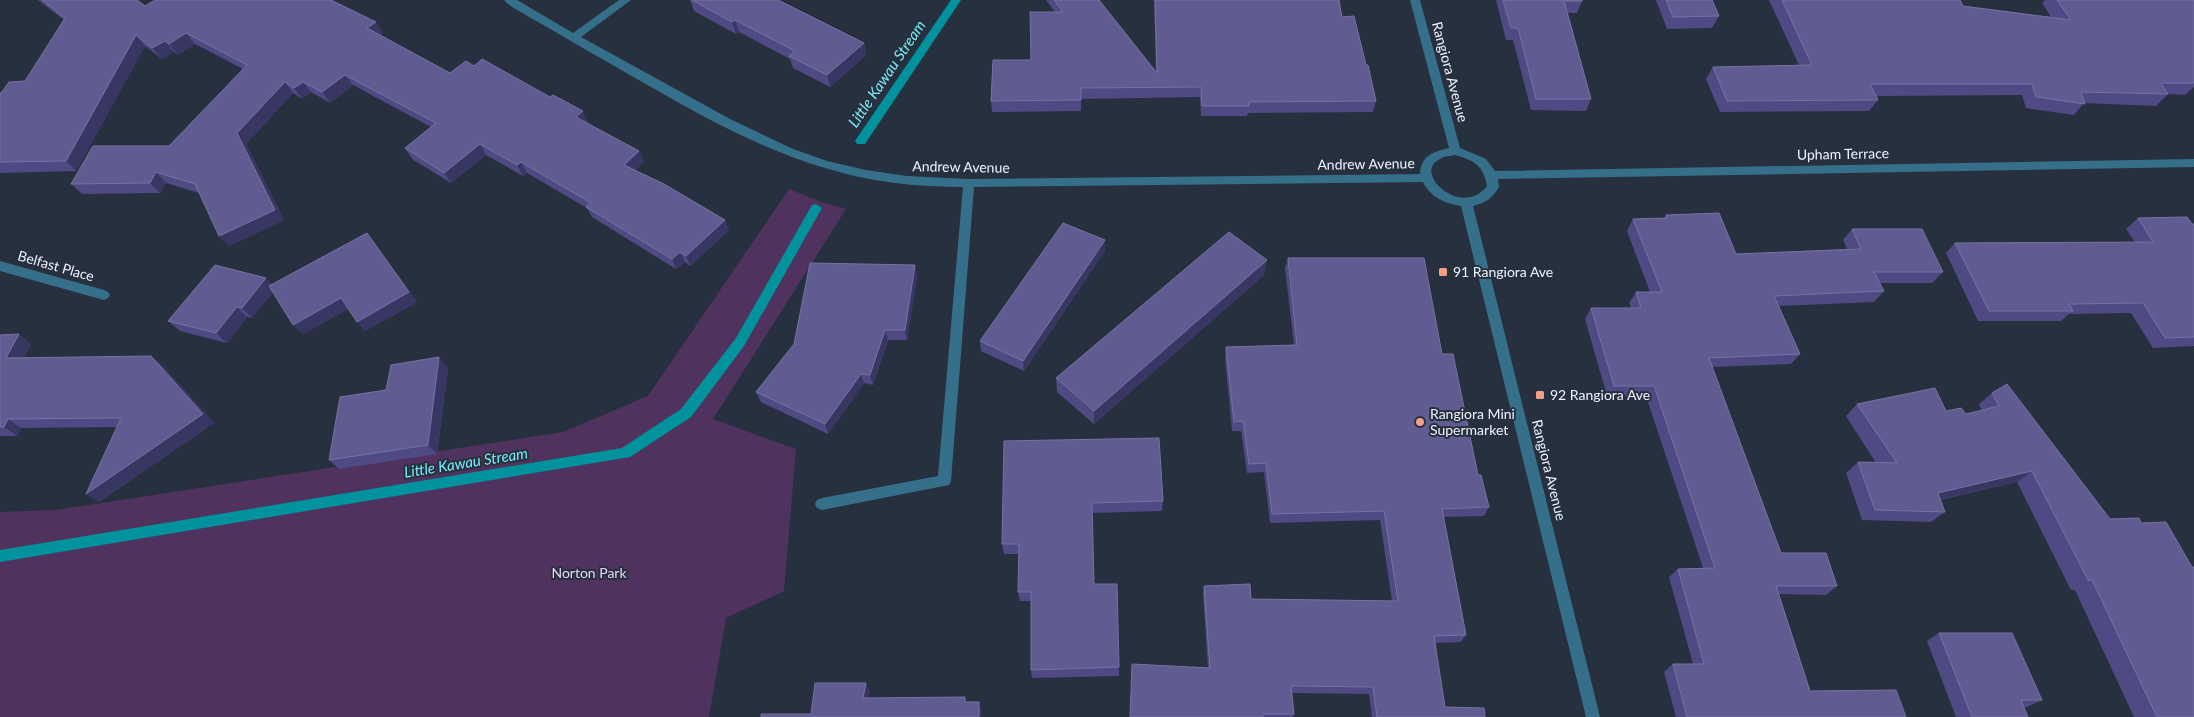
<svg xmlns="http://www.w3.org/2000/svg" width="2194" height="717" font-family="Lato,sans-serif">
<rect width="100%" height="100%" fill="#27303e"/>
<!-- green -->
<path fill="#4f335e" d="M789,189L821,202L846,209L713,419L796,449L784,591L726,618L709,717H0V512L56,510L563,432L648,396Z"/>
<g fill="none" stroke-linecap="round" stroke-linejoin="round">
<!-- stream -->
<g fill="#00929d" fill-rule="evenodd">
<path d="M951,0H961L865,144H857L855,141L857,138Z"/>
<path d="M816,204L822,208L744,346L691,417L630,457L0,562V550L622,448L681,409L736,338L812,205Z"/>
</g>
<!-- minor -->
<g fill="#366f8a" fill-rule="evenodd">
<path d="M504,0H517L573,33L619,0H631L581,37L730,119L793,149L827,161L866,170L907,176L969,179L1420,174C1421,156 1432,152 1449,148L1410,0H1420L1460,148L1486,159L1495,171L2194,159V167L1498,179L1499,187C1492,199 1485,203 1473,206L1600,717H1586L1461,206C1446,204 1430,197 1423,182L974,187L951,481L949,485L822,510L817,508L815,504L817,500L822,498L938,476L963,187C916,187 870,182 825,168C742,144 663,93 588,51C568,39 549,28 529,17C521,12 510,7 504,0ZM1455,155C1474,160 1484,166 1487,186C1462,219 1411,173 1440,159C1444,156 1450,156 1455,155Z"/>
<path d="M0,261L104,290L108,292L110,295L108,298L104,300L0,271Z"/>
</g>
</g>
<!-- wall -->
<g fill="#4f4984">
<path d="M38,0H137L145,6L376,22L383,33L380,35L450,73L474,66L588,122L587,123L639,151L644,162L635,170L725,220L729,230L690,266L685,262L676,269L592,217L587,208L527,173L523,176L486,155L451,183L412,159L405,148L431,127L353,85L330,103L311,92L302,99L293,93L246,144L284,220L229,246L199,193L166,183L160,193L82,194L71,184L169,146L243,69L195,44L178,55L174,52L162,59L145,46L76,171L0,173V93L25,81L64,20Z"/>
<path d="M690,0H778L864,43L866,55L830,87L793,68L790,59L739,32L736,34L694,11Z"/>
<path d="M1046,0H1099L1156,72L1154,0L1342,17L1376,101L1373,112L1248,113L1247,116H1201L1200,97L1081,99V111L992,112L991,101L1031,60L1055,12Z"/>
<path d="M1496,0H1582V1L1577,13H1568L1591,99L1586,111L1531,110L1513,40H1506Z"/>
<path d="M1656,0H1712L1719,16L1712,28L1667,29Z"/>
<path d="M1769,0H1960L1963,6L2051,17L2042,3L2045,0H2194V87L2185,95L2168,94L2156,106L2084,103L2074,115L2026,108L2022,95L1876,96L1878,100L1869,111L1720,112L1706,79L1713,67L1799,65Z"/>
<path d="M1666,215L1736,254L1847,249L1843,240L1852,229L1943,272L1932,283H1880L1884,291L1874,302L1779,306L1800,354L1791,364L1712,367L1781,553L1837,586L1826,595L1779,594L1810,691L1906,717H1676L1664,672L1673,664H1693L1669,577L1678,569L1703,568L1646,396H1607L1585,319L1591,308H1631L1629,303L1636,292H1650L1627,231L1633,219L1664,218Z"/>
<path d="M2138,218L2194,224V346L2153,348L2131,313L2069,314L2061,321H1978L1946,253L1955,243L2135,242L2126,229Z"/>
<path d="M367,233L417,302L365,331L348,309L303,334L293,325L273,292L252,318L247,317L227,343L180,331L168,321L272,284Z"/>
<path d="M1105,240V251L1024,371L981,351L980,341Z"/>
<path d="M1288,258L1442,354L1478,475L1489,507L1484,516L1444,517L1466,635L1461,642L1435,643L1445,707L1485,717H1372L1369,694L1292,693L1294,714L1293,717H1130L1208,668L1203,594L1204,586L1251,599L1392,601L1380,520L1270,523L1264,472L1247,473L1241,431H1232L1225,357L1226,347L1294,345L1285,268Z"/>
<path d="M1267,260L1264,275L1094,424L1057,392L1056,378Z"/>
<path d="M917,276L907,340H888L873,385L864,383L828,434L761,402L756,392Z"/>
<path d="M0,335L31,344L24,357L162,365L214,423L99,502L117,427L21,428L17,436H0Z"/>
<path d="M448,368L437,454L339,469L329,460L386,390Z"/>
<path d="M1992,393L2194,717H2134L2075,590H2071L2017,482L1940,500L1945,512L1931,522L1862,520L1846,473L1858,462L1876,463L1846,416L1857,404L1946,411L1966,414L1982,411L1979,404Z"/>
<path d="M1004,441L1163,501L1162,511L1092,513L1094,584L1119,667V676L1032,678L1031,670V601H1020L1018,592L1019,554H1004L1002,544Z"/>
<path d="M1939,633L2042,700L2027,707H2023L2028,717H1956L1927,641Z"/>
</g>
<!-- shaded-wall -->
<g fill="#383763">
<path d="M735,20L739,32L736,34L732,22Z"/>
<path d="M376,22L383,33L374,39L367,28Z"/>
<path d="M186,33L195,44L178,55L169,44Z"/>
<path d="M136,35L145,46L76,171L66,161Z"/>
<path d="M165,41L174,52L162,59L152,48Z"/>
<path d="M864,43L866,55L830,87L827,75Z"/>
<path d="M345,75L353,85L330,103L322,92Z"/>
<path d="M285,82L293,93L246,144L284,220L229,246L219,236L237,133Z"/>
<path d="M303,82L311,92L302,99L294,88Z"/>
<path d="M583,111L588,122L582,128L576,117Z"/>
<path d="M480,144L486,155L451,183L444,173Z"/>
<path d="M639,151L644,162L629,175L624,165Z"/>
<path d="M521,162L527,173L523,176L517,165Z"/>
<path d="M156,172L166,183L160,193L150,183Z"/>
<path d="M725,220L729,230L690,266L686,256Z"/>
<path d="M367,233L417,302L365,331L357,322Z"/>
<path d="M1105,240V251L1024,371L1023,361Z"/>
<path d="M680,252L685,262L676,269L672,259Z"/>
<path d="M1267,260L1264,275L1094,424V411Z"/>
<path d="M915,265L917,276L907,340L905,330Z"/>
<path d="M266,278L276,288L252,318L242,308Z"/>
<path d="M341,298L350,308L303,334L293,325Z"/>
<path d="M237,307L247,317L227,343L216,333Z"/>
<path d="M885,330L888,340L873,385L870,375Z"/>
<path d="M19,334L31,344L19,367L6,358Z"/>
<path d="M151,356L162,365L214,423L99,502L86,494Z"/>
<path d="M439,357L448,368L437,454L428,445Z"/>
<path d="M861,374L864,383L828,434L825,424Z"/>
<path d="M8,419L21,428L17,436L4,427Z"/>
<path d="M2032,471L2017,482L1924,503L1938,493Z"/>
<path d="M866,683L870,692L868,707L863,698Z"/>
<path d="M979,702L982,711L981,717H979Z"/>
</g>
<!-- building -->
<g fill="#605b91" stroke="#7673a2">
<path d="M42,0H137L145,6L155,0H331L376,22L367,28L450,73L466,61L474,66L482,59L550,97L553,95L583,111L576,117L639,151L624,165L664,184L725,220L686,256L680,252L672,259L586,207L591,203L521,162L517,165L480,144L444,173L405,148L436,123L345,75L322,92L303,82L294,88L285,82L237,133L275,210L219,236L195,184L156,172L150,183L71,184L93,146H169L247,65L186,33L169,44L165,41L152,48L136,35L66,161L0,162V93H1L9,82L25,81L65,18Z"/>
<path d="M692,0H778L864,43L827,75L789,56L795,51L735,20L732,22Z"/>
<path d="M1054,0H1099L1157,73L1155,0H1339L1342,17L1354,16L1366,65H1368L1376,101L1249,102V106H1202L1201,87L1081,88V100L991,101L993,60H1031L1030,12H1063Z"/>
<path d="M1503,0H1582V1H1564L1591,99H1536L1518,28H1511Z"/>
<path d="M1666,0H1712L1719,16L1673,17Z"/>
<path d="M1782,0H1960L1963,6L2071,20L2057,0H2194V83H2161L2168,94L2081,92L2085,104L2036,97L2032,84H1870L1878,100L1727,101L1713,67L1812,65Z"/>
<path d="M1719,213L1736,254L1861,249L1852,229H1922L1943,272H1874L1884,291L1774,296L1800,354L1709,358L1781,553H1826L1837,586H1776L1810,691L1896,690L1906,717H1687L1673,664H1704L1678,569L1715,568L1654,386H1614L1591,308H1641L1636,292H1662L1633,219L1667,218L1666,215Z"/>
<path d="M2187,217L2192,224H2194V337L2165,338L2143,303L2069,304L2073,311H1989L1955,243L2153,242L2138,218Z"/>
<path d="M1063,223L1105,240L1023,361L980,341Z"/>
<path d="M1229,232L1267,260L1094,411L1056,378Z"/>
<path d="M367,233L409,292L357,322L341,298L293,325L269,286Z"/>
<path d="M1288,258H1424L1442,354H1453L1478,475H1481L1489,507L1442,509L1466,635L1434,636L1445,707L1484,708L1485,717H1377L1373,687L1291,686L1294,714H1263V717H1130L1132,664L1210,668L1204,586L1250,584L1251,599L1398,601L1384,511L1272,514L1266,463L1249,464L1243,421L1234,422L1226,347L1297,345Z"/>
<path d="M810,263L915,265L905,330H885L870,375L861,374L825,424L756,392L794,344Z"/>
<path d="M215,265L266,278L242,308L237,307L216,333L168,321Z"/>
<path d="M19,334L6,358L151,356L203,414L86,494L121,418L8,419L4,427H0V335Z"/>
<path d="M439,357L428,445L329,460L340,397L386,390L391,365Z"/>
<path d="M2007,384L2110,519L2139,518L2141,523L2166,522L2192,567H2194V717H2157L2092,580H2088L2032,471L1938,493L1945,512L1875,510L1858,462L1897,463L1857,404L1935,388L1946,411L1961,408L1966,414L1999,406L1992,393Z"/>
<path d="M1159,438L1163,501L1092,503L1094,584H1117L1119,667L1031,670V592H1018L1019,544H1002L1004,441Z"/>
<path d="M1939,633H2012L2042,700H2021L2028,717H1972Z"/>
<path d="M815,683H866L863,698L965,697V702H979V717H761V714H811Z"/>
</g>
<!-- markers -->
<g fill="#f49e88" stroke="#27303e" stroke-width="2">
<rect x="1438" y="267" width="10" height="10" rx="2.5"/>
<rect x="1535" y="390" width="10" height="10" rx="2.5"/>
<circle cx="1420" cy="422" r="5"/>
</g>
<g text-anchor="middle" stroke-width="4" stroke-linejoin="round" paint-order="stroke">
<!-- street labels -->
<g font-size="14" fill="#eef4fd" stroke="#27303e">
<text transform="translate(1450 72) rotate(75)" y="5">Rangiora Avenue</text>
<text transform="translate(1843 154) rotate(-1)" y="5">Upham Terrace</text>
<text transform="translate(1366 164) rotate(-1)" y="5">Andrew Avenue</text>
<text transform="translate(961 167) rotate(1)" y="5">Andrew Avenue</text>
<text transform="translate(56 266) rotate(16)" y="5">Belfast Place</text>
<text transform="translate(1549 470) rotate(76)" y="5">Rangiora Avenue</text>
</g>
<!-- poi labels -->
<g font-size="14" fill="#eef4fd" stroke="#27303e" text-anchor="start">
<text x="1453" y="277">91 Rangiora Ave</text>
<text x="1550" y="400">92 Rangiora Ave</text>
<text x="1430" y="419">Rangiora Mini<tspan x="1430" dy="16">Supermarket</tspan></text>
</g>
<!-- park labels -->
<g font-size="14" fill="#e9d2f6" stroke="#27303e">
<text x="589" y="578">Norton Park</text>
</g>
<!-- water labels -->
<g font-size="15" font-style="italic" fill="#79ecf8" stroke="#27303e">
<text transform="translate(887 74) rotate(-56)" y="5">Little Kawau Stream</text>
<text transform="translate(466 463) rotate(-9)" y="5">Little Kawau Stream</text>
</g>
</g>
</svg>
